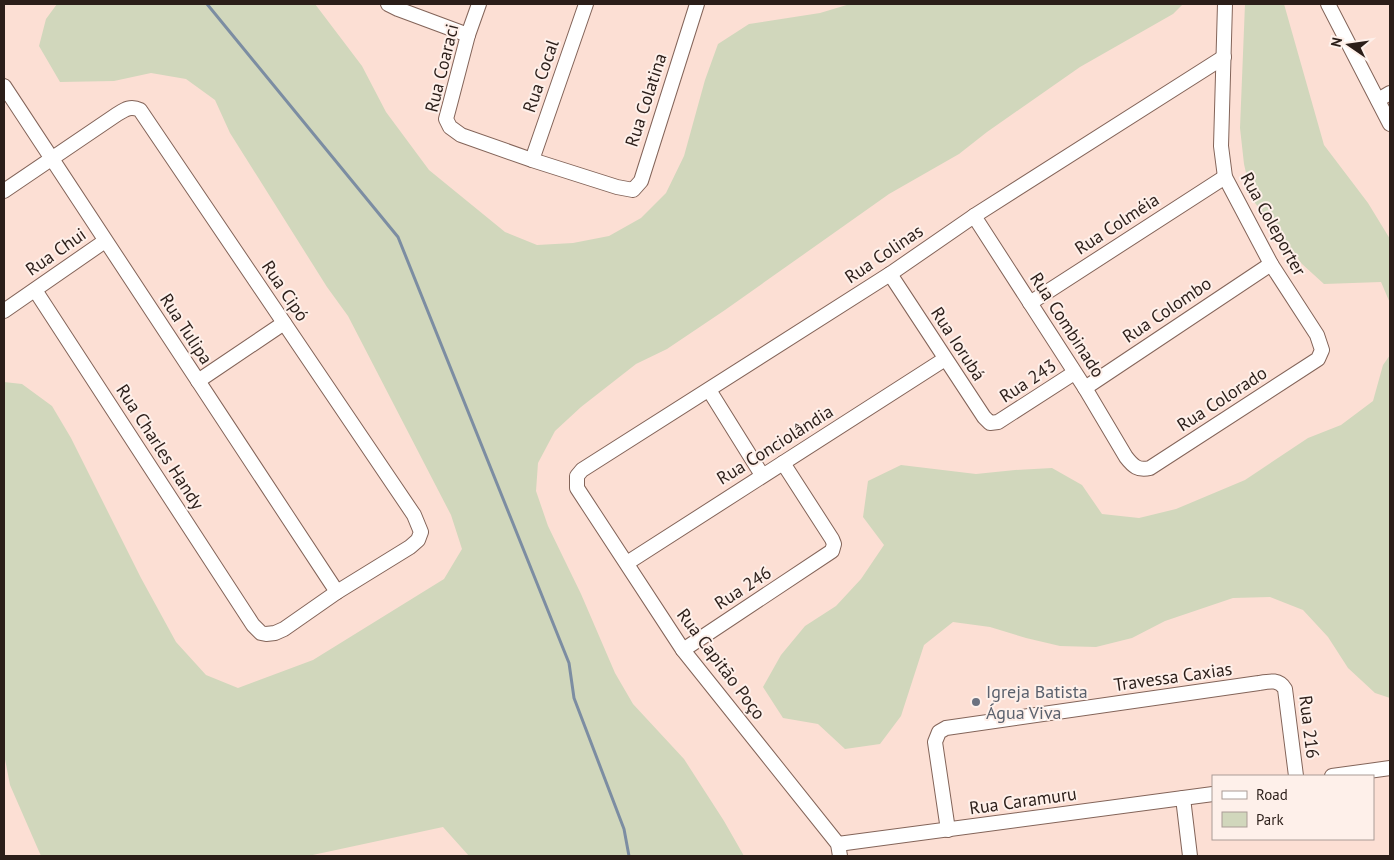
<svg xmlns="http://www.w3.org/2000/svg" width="1394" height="860" font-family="'PT Sans',sans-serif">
<rect width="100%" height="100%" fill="#fcdfd4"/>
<!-- green -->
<g fill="#d1d7bc">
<path d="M57,4H315L362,66L386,112L429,170L505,232L537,245L573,243L609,236L641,218L666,193L684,156L705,80L718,44L749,24L820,13L850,4H1183L1173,14L1080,67L987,132L959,154L889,194L725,310L667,349L636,364L581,407L555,431L538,463L536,491L548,526L581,594L615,673L633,704L684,759L724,821L744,856H469L443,827L308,856H41L10,785L4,754V382L22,384L52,406L71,438L141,578L176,642L206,675L238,688L313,660L444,579L462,549L451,515L348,316L327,287L230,133L215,100L186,79L151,73L114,81L60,82L39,46L46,19Z"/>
<path d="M1245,4H1284L1324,145L1368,203L1390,239V303L1381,282L1324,284L1302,264L1252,199L1244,164L1240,128Z"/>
<path d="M1390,355V698L1375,693L1348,668L1328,637L1303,610L1270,597L1233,598L1165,621L1132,638L1096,647L1060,646L1026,638L990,627L953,622L924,645L901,716L880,744L845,749L818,724L783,718L763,687L781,655L805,626L836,606L861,579L884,545L863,517L868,481L901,465L976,474L1015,470L1052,468L1082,485L1102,514L1139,518L1176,509L1245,480L1308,438L1341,425L1373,401L1383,365Z"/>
</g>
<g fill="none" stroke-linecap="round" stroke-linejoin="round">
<!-- stream -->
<path stroke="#7c8da2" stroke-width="3" d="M207,4L398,237L569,663L574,698L624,829L629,856"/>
<defs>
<g id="minor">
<path d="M388,4L398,9L468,35"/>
<path d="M479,4L468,35L450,104L446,119L450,127L461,135L532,160L617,187L633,190L641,181L697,4"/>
<path d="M1328,4L1390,124"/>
<path d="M4,86L337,592"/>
<path d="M1378,100L1390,93"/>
<path d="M532,160L586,4"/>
<path d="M4,191L116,115C124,110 130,105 140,110L414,515L421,532L418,540L410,547L337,592L284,629L275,633L266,634L261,633L253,625L35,290"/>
<path d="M974,216L1085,388L1126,457C1133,466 1138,471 1150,468L1318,359L1322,350L1317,335L1271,264L1225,177L1221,146L1225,4"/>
<path d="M890,274L984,417L990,423L998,422L1074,373"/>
<path d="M1030,303L1225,177"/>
<path d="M4,311L105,241"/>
<path d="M198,381L284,323"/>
<path d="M1085,388L1271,264"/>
<path d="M709,390L762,475"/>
<path d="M627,563L945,359"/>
<path d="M683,650L832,551L834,544L832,539L783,463"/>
<path d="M1332,776L1390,768"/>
<path d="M1183,798L1190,856"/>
<path d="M948,830L935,742L939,732L946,728L1259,683C1270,681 1279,679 1285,689L1296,776"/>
<path d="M838,844L1213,794"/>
<path d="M840,856L838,844L683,650L577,488V476L582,470L890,274L974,216L1224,57"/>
</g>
</defs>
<!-- minor casing -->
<use href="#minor" stroke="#836459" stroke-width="16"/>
<!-- minor -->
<use href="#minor" stroke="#fff" stroke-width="14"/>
</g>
<!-- markers -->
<circle fill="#6b7280" stroke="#fef0ea" stroke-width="2" cx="976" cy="702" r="5"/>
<g text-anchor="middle" stroke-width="4" stroke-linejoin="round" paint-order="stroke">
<!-- street labels -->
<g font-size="18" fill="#2b1e19" stroke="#fef0ea">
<text transform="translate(442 68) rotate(-76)" y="6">Rua Coaraci</text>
<text transform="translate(541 76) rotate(-71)" y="6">Rua Cocal</text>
<text transform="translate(646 100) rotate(-72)" y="6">Rua Colatina</text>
<text transform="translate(1117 224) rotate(-33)" y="6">Rua Colméia</text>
<text transform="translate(1273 224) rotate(61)" y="6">Rua Coleporter</text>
<text transform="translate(56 252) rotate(-35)" y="6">Rua Chui</text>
<text transform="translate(884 254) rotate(-34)" y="6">Rua Colinas</text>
<text transform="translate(285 291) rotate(56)" y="6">Rua Cipó</text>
<text transform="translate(1167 310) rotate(-34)" y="6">Rua Colombo</text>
<text transform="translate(1067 325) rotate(57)" y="6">Rua Combinado</text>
<text transform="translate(186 329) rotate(57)" y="6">Rua Tulipa</text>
<text transform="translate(958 344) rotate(57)" y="6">Rua Iorubá</text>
<text transform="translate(1028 381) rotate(-33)" y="6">Rua 243</text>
<text transform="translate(1222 399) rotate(-33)" y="6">Rua Colorado</text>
<text transform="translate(775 445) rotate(-32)" y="6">Rua Conciolândia</text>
<text transform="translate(160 447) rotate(57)" y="6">Rua Charles Handy</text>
<text transform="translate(743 588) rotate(-33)" y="6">Rua 246</text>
<text transform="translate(721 664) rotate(53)" y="6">Rua Capitão Poço</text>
<text transform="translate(1173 677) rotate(-8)" y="6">Travessa Caxias</text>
<text transform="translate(1309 727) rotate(83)" y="6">Rua 216</text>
<text transform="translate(1023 801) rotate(-8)" y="6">Rua Caramuru</text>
</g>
<!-- worship labels -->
<g font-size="18" fill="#5b616d" stroke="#fef0ea" text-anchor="start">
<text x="986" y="698">Igreja Batista<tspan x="986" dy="21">Água Viva</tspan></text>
</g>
</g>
<!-- border -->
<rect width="1394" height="860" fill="none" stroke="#2b1e19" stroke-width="10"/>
<!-- legend -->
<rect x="1212" y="775" width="162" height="65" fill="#fef0ea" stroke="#aa9c96"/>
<rect x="1222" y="791" width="25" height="8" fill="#ffffff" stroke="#aa9c96"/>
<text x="1256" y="800" font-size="15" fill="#2b1e19">Road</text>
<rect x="1222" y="812" width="25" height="15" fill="#d1d7bc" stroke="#aa9c96"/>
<text x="1256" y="825" font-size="15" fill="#2b1e19">Park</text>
<!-- north arrow -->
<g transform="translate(1349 45) rotate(283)" stroke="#fef0ea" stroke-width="4" paint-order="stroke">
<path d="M0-4L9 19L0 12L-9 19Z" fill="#2b1e19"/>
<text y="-8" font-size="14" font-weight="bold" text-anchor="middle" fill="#2b1e19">N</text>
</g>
</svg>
